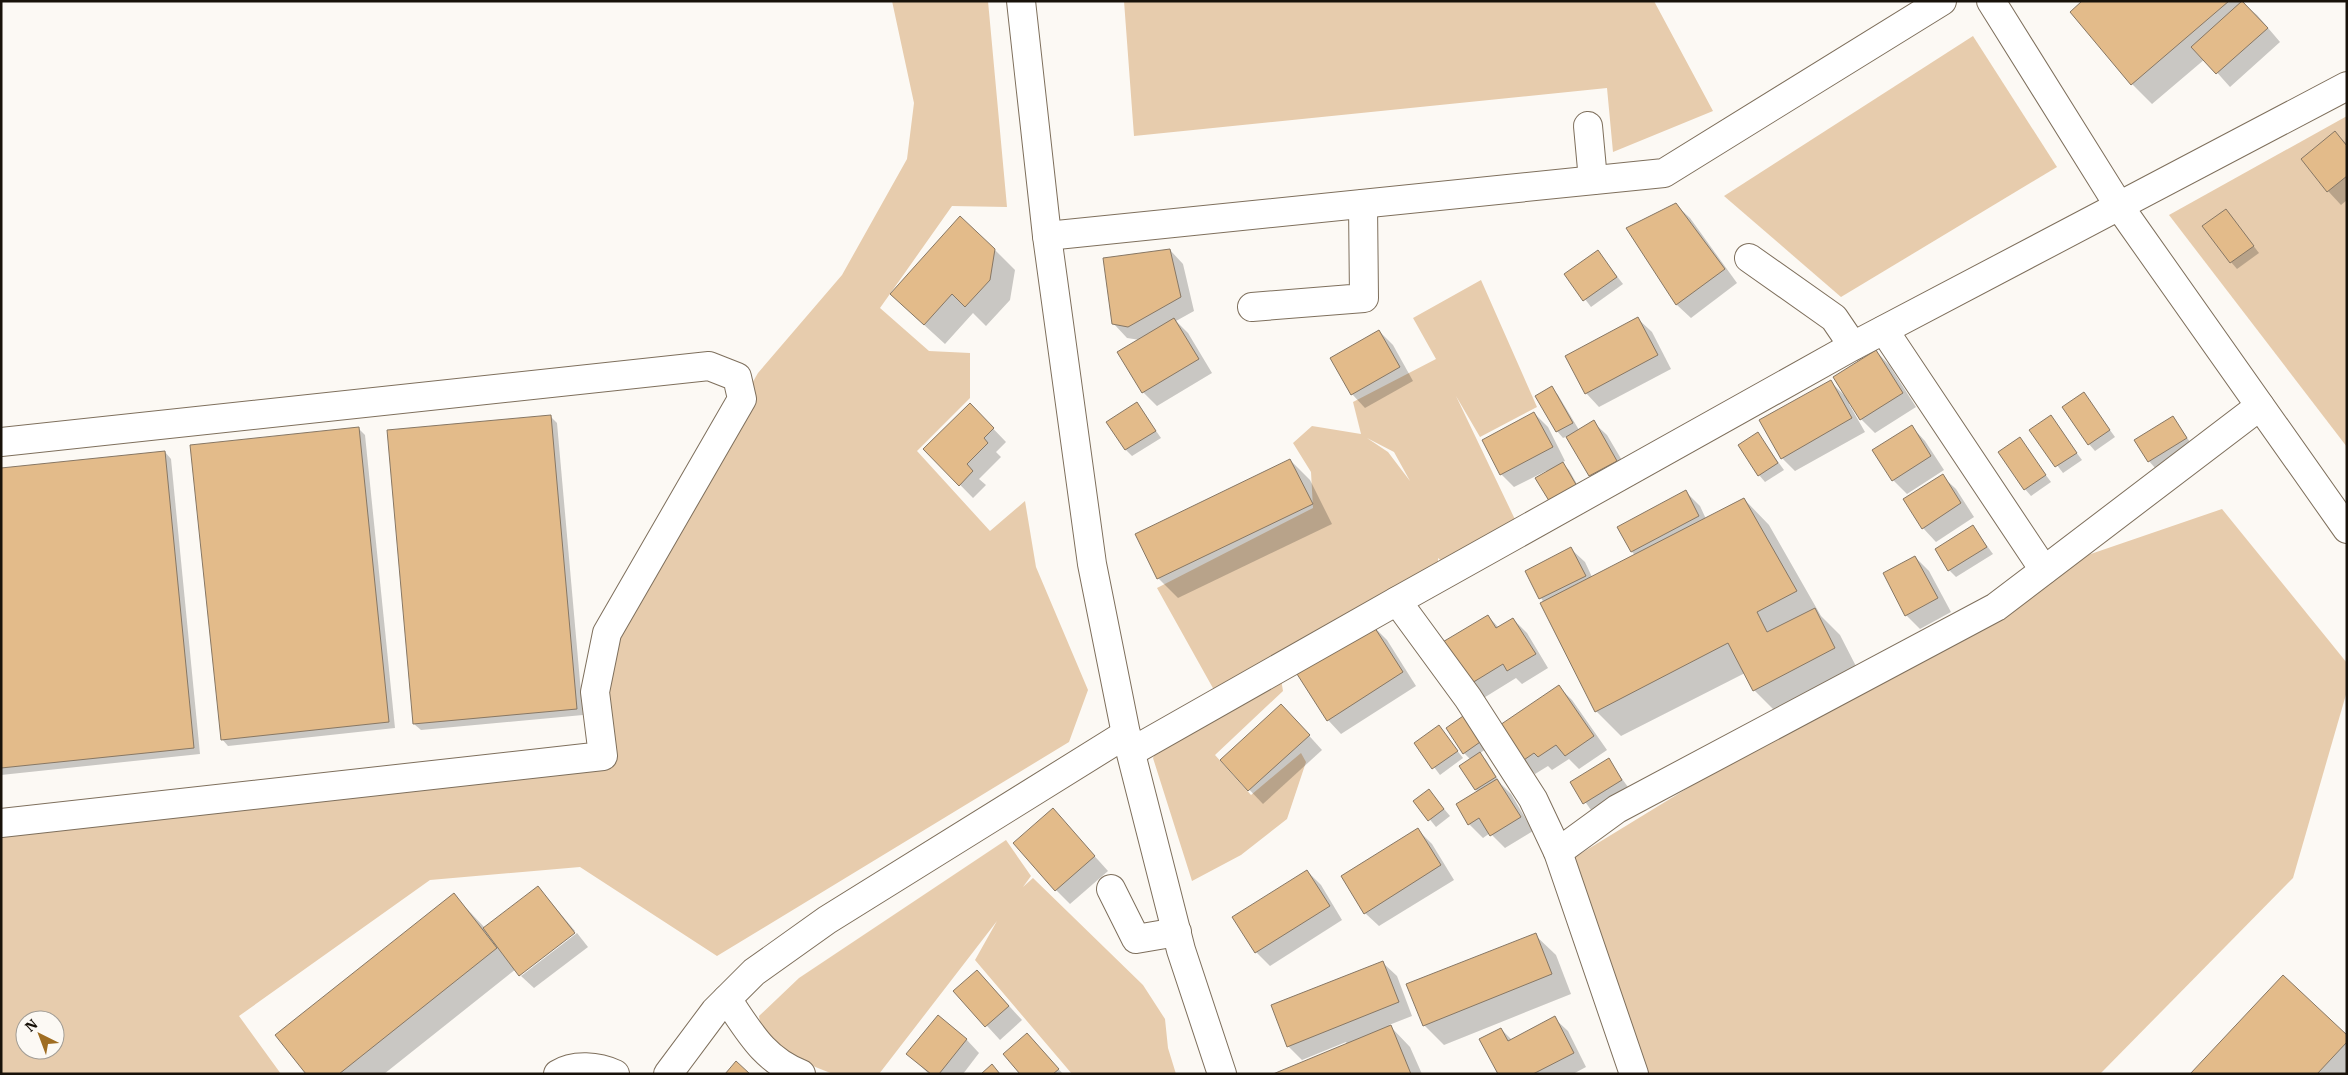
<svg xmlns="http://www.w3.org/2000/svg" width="2348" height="1075" font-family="'IBM Plex Serif',serif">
<rect width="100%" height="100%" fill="#fcf9f4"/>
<!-- green -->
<g fill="#e7ccad" fill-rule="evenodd">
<path d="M892,1H988L1007,207L952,206L880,308L929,351L970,353V398L917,451L990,531L1025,501L1036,567L1088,690L1069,742L717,956L580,867L430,880L239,1016L281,1074H1V823L591,757L607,633L758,373L842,275L907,159L914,103ZM25,1020H55V1050H25Z"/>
<path d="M1124,1H1654L1713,111L1613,152L1607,88L1134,136Z"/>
<path d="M1973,36L2057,167L1841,297L1724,196Z"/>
<path d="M2347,116V447L2169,215Z"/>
<path d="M1481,280L1537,407L1480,437L1456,396L1521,532L1452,570L1438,558V578L1214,690L1157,588L1313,508L1311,472L1293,443L1312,426L1361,434L1353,402L1436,359L1413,318ZM1367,438L1394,452L1410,481L1388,452Z"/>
<path d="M2222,509L2347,663V691L2293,878L2100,1074H1639L1562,865L2044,570Z"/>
<path d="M1279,667L1283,691L1215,755L1251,795L1301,753L1306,762L1287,819L1241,855L1192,881L1153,758L1159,746Z"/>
<path d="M1006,840L1031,876L1023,887L1033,878L1143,985L1165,1019L1168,1048L1176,1074H1072L975,960L997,921L879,1074H833L775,1051L762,1037L759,1016L799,978Z"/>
</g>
<!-- shadow -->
<g fill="#0003">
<path d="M2084,1H2240L2257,15L2280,42L2230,87L2205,59L2152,104L2132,84L2072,12Z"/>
<path d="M2335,133L2347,144V200L2341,205L2328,191Z"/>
<path d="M1676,205L1690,218L1737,283L1691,318L1677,305L1628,228Z"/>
<path d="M2226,210L2259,253L2237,269L2231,262Z"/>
<path d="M995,250L1015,270L1010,300L986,326L973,313L945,344L911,313Z"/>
<path d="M1170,250L1183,264L1194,311L1176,321L1188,333L1212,373L1157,406L1143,392L1119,353L1140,340L1127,338L1114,324Z"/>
<path d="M1598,252L1623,284L1591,307L1566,274Z"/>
<path d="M1638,319L1652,332L1671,369L1599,407L1586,393Z"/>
<path d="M1379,331L1393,345L1413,381L1365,408L1352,394Z"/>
<path d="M1876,351L1889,365L1916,407L1875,433L1861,419L1851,403L1849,404L1865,432L1795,471L1782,458L1830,381L1845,396Z"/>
<path d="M1552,388L1558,395L1579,430L1593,422L1607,435L1630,474L1604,489L1590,476L1568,436L1563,438L1557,431Z"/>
<path d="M2084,394L2115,437L2095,451L2089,444Z"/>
<path d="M1137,404L1161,438L1132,456L1126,450Z"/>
<path d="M1534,413L1548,427L1565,461L1561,463L1569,470L1583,495L1546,471L1514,487L1501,474Z"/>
<path d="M550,416L557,423L583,715L421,730L414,724Z"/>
<path d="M2050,417L2082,460L2063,473L2031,431Z"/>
<path d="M2173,417L2192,445L2155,468L2149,461Z"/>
<path d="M983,418L1006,442L996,452L1001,457L979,479L986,485L973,498L925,449Z"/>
<path d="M1912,427L1925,441L1944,470L1907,494L1893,480Z"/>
<path d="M358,428L365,435L395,728L228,746L222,739Z"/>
<path d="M1758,434L1784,470L1765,482L1759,475Z"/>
<path d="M2019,439L2051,482L2031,496L2025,489Z"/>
<path d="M165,452L171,459L200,754L1,775V469Z"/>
<path d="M1290,460L1310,480L1332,524L1178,598L1158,578Z"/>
<path d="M1942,476L1956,489L1974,517L1936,542L1923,528Z"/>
<path d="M1686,492L1700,506L1706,519L1744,499L1769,525L1821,616L1840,635L1860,674L1779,715L1754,690L1745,673L1621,736L1596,711L1544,603L1526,572L1571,549L1585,562L1592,577L1635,555L1632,552Z"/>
<path d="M1973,527L1993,554L1956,577L1949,570Z"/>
<path d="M1915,557L1929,571L1951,612L1920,629L1906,615Z"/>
<path d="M1488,616L1499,628L1513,619L1527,633L1548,668L1522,684L1516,678L1482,699L1468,685Z"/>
<path d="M1373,626L1387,640L1416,686L1341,734L1328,720Z"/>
<path d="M1558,686L1572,700L1607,750L1579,769L1569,759L1552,770L1548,766L1535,774L1522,761Z"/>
<path d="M1466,716L1489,747L1480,753L1486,760L1501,784L1511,794L1533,831L1505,848L1490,833L1483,838L1469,824L1457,805L1478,792L1476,790L1471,760L1464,753Z"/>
<path d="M1294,719L1322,750L1263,804L1221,760Z"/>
<path d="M1439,727L1463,758L1440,775L1416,743Z"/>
<path d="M1608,760L1628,787L1591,810L1572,783Z"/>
<path d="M1429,791L1450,816L1436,827L1415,801Z"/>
<path d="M1053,810L1108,871L1070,904L1056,890Z"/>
<path d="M1418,830L1432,844L1454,880L1379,926L1365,913Z"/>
<path d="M1307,871L1321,885L1342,920L1270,966L1256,952L1234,917Z"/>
<path d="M538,887L575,931L520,973L516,969L384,1074H307L454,895L485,928Z"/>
<path d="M577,933L588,947L534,988L521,976Z"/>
<path d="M1535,935L1556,955L1571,994L1444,1045L1424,1025Z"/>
<path d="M1383,963L1397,976L1412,1016L1389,1025L1410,1047L1422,1074H1277L1347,1044L1346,1042L1302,1060L1288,1046Z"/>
<path d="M990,985L1022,1020L1000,1040L955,991Z"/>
<path d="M1554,1018L1568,1031L1586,1067L1573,1074H1499L1501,1029L1512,1040Z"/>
<path d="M2347,1037V1074H2192Z"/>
<path d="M966,1039L979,1053L963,1074H929L908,1054Z"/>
<path d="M1040,1048L1063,1074H1022Z"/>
</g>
<!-- building -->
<g fill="#e3bb8a" stroke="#877764">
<path d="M2082,1H2229L2131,85L2070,12Z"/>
<path d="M2242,1L2268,28L2216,74L2191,47Z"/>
<path d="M2335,131L2347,146V176L2327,192L2301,159Z"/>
<path d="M1676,203L1725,269L1676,305L1626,228Z"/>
<path d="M2226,209L2254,246L2230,263L2202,226Z"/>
<path d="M960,216L995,249L990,280L965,307L952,294L924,325L890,294Z"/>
<path d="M1170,249L1181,297L1128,327L1112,324L1103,258Z"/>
<path d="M1598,250L1617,277L1583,301L1564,274Z"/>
<path d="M1638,317L1658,355L1585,394L1565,356Z"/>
<path d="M1174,318L1199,359L1142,393L1117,352Z"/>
<path d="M1379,330L1400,367L1351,395L1330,358Z"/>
<path d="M1876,350L1903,393L1860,420L1833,377Z"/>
<path d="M1831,380L1852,418L1781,459L1759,420Z"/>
<path d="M1552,386L1573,423L1556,432L1535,396Z"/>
<path d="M2084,392L2110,430L2088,445L2062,407Z"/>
<path d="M1137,402L1156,431L1125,450L1106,422Z"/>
<path d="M970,403L994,428L984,438L988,443L967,464L973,471L959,486L923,449Z"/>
<path d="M1534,412L1553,447L1500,475L1482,440Z"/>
<path d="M551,415L577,709L413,724L387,430Z"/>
<path d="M2051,415L2077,453L2055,467L2029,430Z"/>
<path d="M2173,416L2187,438L2148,462L2134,440Z"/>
<path d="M1594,420L1617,461L1589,476L1566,437Z"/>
<path d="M1912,425L1931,456L1892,481L1872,450Z"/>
<path d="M359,427L389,722L221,740L190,445Z"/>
<path d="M1758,432L1778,463L1758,476L1738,445Z"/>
<path d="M2020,437L2046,475L2024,490L1998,452Z"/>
<path d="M165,451L194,748L1,768V468Z"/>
<path d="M1290,459L1313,504L1157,579L1135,534Z"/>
<path d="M1563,462L1578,488L1551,504L1535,478Z"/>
<path d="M1943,474L1961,503L1922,529L1903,499Z"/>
<path d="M1686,490L1699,516L1631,552L1617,527Z"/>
<path d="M1744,498L1797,591L1757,612L1767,632L1815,608L1835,648L1753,691L1728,643L1595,712L1540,603Z"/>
<path d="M1973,525L1987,547L1948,571L1935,549Z"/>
<path d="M1571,547L1586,576L1539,599L1525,571Z"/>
<path d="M1915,556L1938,598L1905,616L1883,573Z"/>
<path d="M1488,615L1496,628L1513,618L1536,654L1507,671L1503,664L1467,686L1441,643Z"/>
<path d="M1373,625L1403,672L1327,721L1297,674Z"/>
<path d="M1559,685L1594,736L1565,756L1556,745L1538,757L1534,753L1521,762L1497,727Z"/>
<path d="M1281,704L1310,735L1248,791L1220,760Z"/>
<path d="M1466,714L1483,740L1463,754L1446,728Z"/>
<path d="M1439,725L1458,751L1432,769L1414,743Z"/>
<path d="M1480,752L1496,777L1475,790L1459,766Z"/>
<path d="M1609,758L1622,780L1583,804L1570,782Z"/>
<path d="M1497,779L1521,817L1490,836L1479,818L1468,825L1456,804Z"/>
<path d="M1429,789L1444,809L1428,821L1413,801Z"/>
<path d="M1053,808L1095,856L1055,891L1013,843Z"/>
<path d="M1418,828L1441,865L1364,914L1341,876Z"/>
<path d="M1307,870L1330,906L1255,953L1232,917Z"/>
<path d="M538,886L575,933L519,976L483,928Z"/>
<path d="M454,893L497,948L339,1074H306L275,1035Z"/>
<path d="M1536,933L1552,974L1423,1026L1406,984Z"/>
<path d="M1383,961L1399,1002L1287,1047L1271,1005Z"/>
<path d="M977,970L1009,1006L985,1027L953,991Z"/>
<path d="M2283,975L2347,1035V1042L2317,1074H2190Z"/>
<path d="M938,1015L967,1039L939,1074H931L906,1054Z"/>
<path d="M1555,1016L1574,1053L1533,1074H1498L1479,1039L1501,1028L1508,1041Z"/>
<path d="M1391,1025L1411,1074H1273Z"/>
<path d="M1027,1033L1059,1069L1053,1074H1020L1003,1054Z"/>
<path d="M736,1061L750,1074H725Z"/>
<path d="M992,1064L1000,1074H981Z"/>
</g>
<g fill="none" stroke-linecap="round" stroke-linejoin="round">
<defs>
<g id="minor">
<path d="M1021,1L1047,236L1092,564L1126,734L1181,950L1222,1074"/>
<path d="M1991,1L2119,206L2347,529"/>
<path d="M1588,126L1593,180"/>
<path d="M1047,236L1664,173L1942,1"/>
<path d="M1749,258L1834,318L1853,346"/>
<path d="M1252,307L1364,298L1363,204"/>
<path d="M1884,330L2044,570"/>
<path d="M1,442L709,366L737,377L742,399L607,633L595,692L603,756L1,823"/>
<path d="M1397,601L1468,698L1533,799L1558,852L1634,1074"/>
<path d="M1131,752L1397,601L1853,346L2347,86"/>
<path d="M1558,852L1617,809L1996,607L2260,406"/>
<path d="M1111,889L1136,939L1177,932"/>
<path d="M727,999C749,1031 763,1059 801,1074"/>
<path d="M558,1074C574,1064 598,1066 615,1074"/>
<path d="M668,1074L715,1011L754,972L827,920L1126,734"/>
</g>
</defs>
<!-- minor casing -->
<use href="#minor" stroke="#7e6f5c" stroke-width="30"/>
<!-- minor -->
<use href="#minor" stroke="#fff" stroke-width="28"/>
</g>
<!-- border -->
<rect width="2348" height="1075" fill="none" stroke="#18120a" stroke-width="5"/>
<!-- north arrow -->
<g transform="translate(40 1035) rotate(318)"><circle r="24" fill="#fcf9f4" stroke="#a19d96"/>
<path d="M0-4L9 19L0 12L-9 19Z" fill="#9f6d22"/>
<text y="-8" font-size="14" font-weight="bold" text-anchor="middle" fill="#18120a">N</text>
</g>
</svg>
